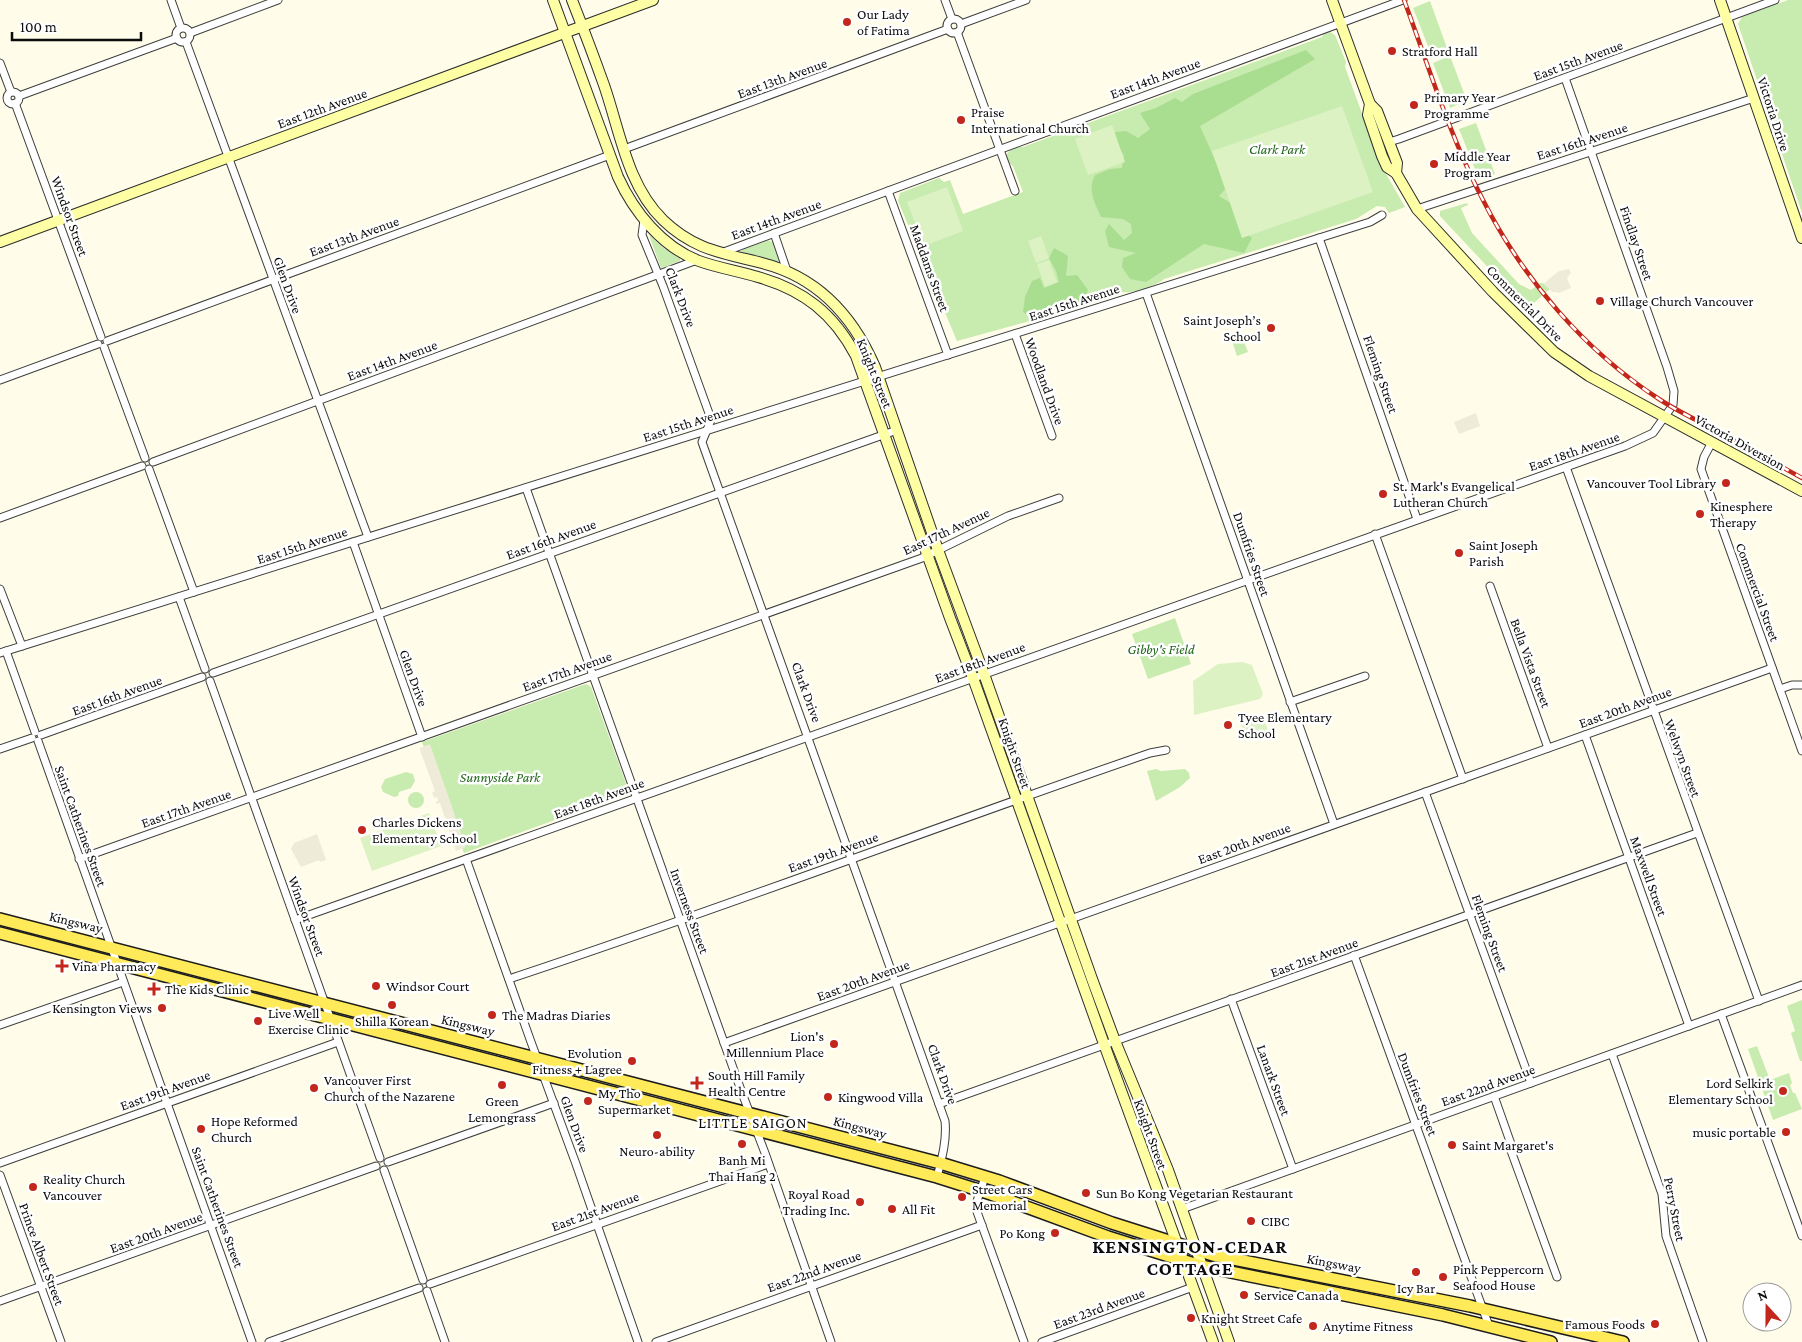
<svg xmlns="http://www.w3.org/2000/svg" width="1802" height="1342" font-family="'Crimson Pro',serif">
<rect width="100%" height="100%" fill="#fffde9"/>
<!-- green -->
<g fill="#c8ebb0">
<path d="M1788,0H1802V213L1738,24L1742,17Z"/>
<path d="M1430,1L1447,48L1431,54L1413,8Z"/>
<path d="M1330,32L1335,35L1346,62L1345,67L1381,165L1405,207L1389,213L1385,207L1377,206L1356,219L1164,279C1158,285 1132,294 1123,292L1037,319L957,341L898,201L900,193L939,178L944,182L950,180L963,214L1023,192L1013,166C999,157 1010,146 1023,147L1322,37L1324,33Z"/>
<path d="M1450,56L1467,101L1450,108L1433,63Z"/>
<path d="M1476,123L1495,174L1479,179L1459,129Z"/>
<path d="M1467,203L1468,205L1461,208L1472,233L1519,284L1531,290L1540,283H1543L1550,289L1527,309L1440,216V211Z"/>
<path d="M649,235L665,249L680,258V261L661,268Z"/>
<path d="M768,240L774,243L780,259L778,262L741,252L743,249Z"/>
<path d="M1242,337L1248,352L1237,356L1232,341Z"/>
<path d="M1175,618L1191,664L1148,679L1132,634Z"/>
<path d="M586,684L591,687L628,789L627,794L464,853L422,742Z"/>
<path d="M1156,769L1161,771L1185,769L1189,773L1190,778L1180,787L1156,801L1147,771Z"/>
<path d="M406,772L413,774L415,781L411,788L399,792L398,796L394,797L383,792L381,787L385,779Z"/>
<circle cx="416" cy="800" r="8"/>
<path d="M1802,1000V1061H1800L1791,1033L1795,1031L1787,1006Z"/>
<path d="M1757,1046L1770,1080L1789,1073L1792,1083L1790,1085L1793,1093H1795L1802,1109L1773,1120L1748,1049Z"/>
</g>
<!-- forest -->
<g fill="#a9dd8f">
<path d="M1306,50L1315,59L1200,126L1227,187L1219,196L1234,205L1240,228L1252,238L1244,253L1204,244L1146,282L1130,279L1122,267L1123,258L1136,253L1109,247L1105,231L1109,224L1124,240L1132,233L1131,224L1123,219L1101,217C1095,203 1087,190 1095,175L1110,169L1122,168L1124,155L1118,148L1115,132L1126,131L1138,138L1150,129L1140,113L1156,108L1175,98L1182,102L1193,94Z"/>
<path d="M1054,248L1068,256L1066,276L1077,275L1088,290L1083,301L1072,305L1065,300L1066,307L1047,311L1032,318L1023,312L1025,297L1032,281L1040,278L1044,288L1059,282L1056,271L1049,258Z"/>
</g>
<!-- pitch -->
<g fill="#dcf2c3">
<path d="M1342,106L1373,192L1242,238L1212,151Z"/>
<path d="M1112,125L1125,162L1088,175L1075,139Z"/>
<path d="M947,187L963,231L924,246L907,202Z"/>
<path d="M1041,236L1049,258L1036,263L1028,241Z"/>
<path d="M1049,260L1057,282L1045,287L1037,264Z"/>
<path d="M1242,662L1252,665L1263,694L1260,699L1194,715L1193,681L1218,664Z"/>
<path d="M1263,717L1268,730L1245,738L1241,724Z"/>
<path d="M429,813L441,846L372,871L360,838Z"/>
</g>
<!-- plaza -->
<g fill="#eeebd9">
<path d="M1569,269L1571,273L1567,278L1571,288L1559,293L1556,292H1552L1544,283L1559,271Z"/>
<path d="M1476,413L1480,426L1459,434L1454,422Z"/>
<path d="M430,744L466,847L456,851L440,803L436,804V802L438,801L437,797L434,798L432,793L435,791L420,750V748Z"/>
<path d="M317,834L326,860L320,862L319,860L301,867L291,849L294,843Z"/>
</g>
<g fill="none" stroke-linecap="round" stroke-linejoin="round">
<defs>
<g id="street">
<path d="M171,0L181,28"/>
<path d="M945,0L952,19"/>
<circle cx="954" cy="26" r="7"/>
<path d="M961,24L1026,0"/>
<circle cx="183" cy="35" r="7"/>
<path d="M957,32L1015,191"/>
<path d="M190,33L278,0"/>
<path d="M186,42L368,537"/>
<path d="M0,63L11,92"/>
<circle cx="13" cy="98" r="6"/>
<path d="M19,96L177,38"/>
<path d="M15,103L101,337"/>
<path d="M1389,142L1399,139L1775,0"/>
<path d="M624,149L948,29"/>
<path d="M888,191L948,355"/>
<path d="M1417,209L1754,98"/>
<path d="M644,220L642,235L663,286L710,416L711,420L702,442L703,445L945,1121C947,1140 942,1158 937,1177"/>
<path d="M774,233L787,271"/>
<path d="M1319,238L1417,519"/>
<path d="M721,253L1403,0"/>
<path d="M1146,293L1334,824"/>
<path d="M1015,334L1052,436"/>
<path d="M107,341L610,155"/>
<path d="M104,347L145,458"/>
<path d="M0,380L98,344"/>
<path d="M1712,442L1704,457L1701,469L1802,751"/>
<path d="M153,462L697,260"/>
<path d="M1566,467L1759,1001"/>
<path d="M149,469L194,592"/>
<path d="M526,488L742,1093L765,1153L831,1342"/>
<path d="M0,518L142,466"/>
<path d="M1375,534L1463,779"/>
<path d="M353,542L422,737"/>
<path d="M1490,586L1548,748"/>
<path d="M0,589L22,646"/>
<path d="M179,597L205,669"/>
<path d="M6,651L35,732"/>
<path d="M0,653L1370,222L1382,215"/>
<path d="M213,673L897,430"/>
<path d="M210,681L380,1158"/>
<path d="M1780,689L1792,685H1802"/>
<path d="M1290,702L1365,676"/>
<path d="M41,735L202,677"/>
<path d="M1585,735L1689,1026"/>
<path d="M38,741L252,1342"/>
<path d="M0,749L32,738"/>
<path d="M1425,792L1531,1083"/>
<path d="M79,859L922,558L1008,516L1059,498"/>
<path d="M466,859L531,1042L576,1164L638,1342"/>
<path d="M295,920L1625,446L1653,433L1673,405L1674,391L1667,367L1565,78"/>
<path d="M1354,955L1489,1326"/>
<path d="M509,979C724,908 935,827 1150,753L1166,750"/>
<path d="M1231,999L1293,1169"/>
<path d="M1721,1014L1802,1236"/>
<path d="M0,1025L123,982"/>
<path d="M724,1043L1772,668"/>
<path d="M1612,1054L1662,1194L1666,1236L1703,1342"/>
<path d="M1494,1096L1511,1144L1510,1148L1557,1277"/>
<path d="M939,1104L1697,833"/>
<path d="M388,1162L554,1103"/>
<path d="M0,1163L338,1042"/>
<path d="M384,1170L423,1280"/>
<path d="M0,1175L61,1342"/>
<path d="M985,1177L977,1201L976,1209L1024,1342"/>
<path d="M1182,1209L1802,985"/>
<path d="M430,1284L768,1164"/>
<path d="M427,1291L445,1342"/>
<path d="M0,1301L376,1166"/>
<path d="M269,1342L419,1288"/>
<path d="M656,1342L982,1225"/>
<path d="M1042,1342L1193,1287"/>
</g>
<g id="secondary">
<path d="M553,0L618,177C634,212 662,247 699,261C718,268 739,271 758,277C804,290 834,314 856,356L950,618L973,678L1104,1044L1213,1342"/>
<path d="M572,0C583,28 594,57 604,85C620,131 627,185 663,220C694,250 723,253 762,263C818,277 853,316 875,367L938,550L984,674L1092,979L1115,1041L1168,1170L1229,1342"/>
<path d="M1332,0L1370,104L1377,111L1397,163L1396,173"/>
<path d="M1720,0L1802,238"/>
<path d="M1370,104L1368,115L1382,156L1387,167L1396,173L1417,209L1493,292L1554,352L1589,376L1802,491"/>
<path d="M0,242L653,0"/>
</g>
<g id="primary">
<path d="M0,919L940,1163L999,1181L1112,1223L1213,1255L1470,1306L1623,1342"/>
<path d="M0,933L937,1177L991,1194L1108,1237L1201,1266L1443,1315L1551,1342"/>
</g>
</defs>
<!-- street casing -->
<use href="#street" stroke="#3e3e3e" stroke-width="9"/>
<!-- secondary casing -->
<use href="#secondary" stroke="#2d2d2d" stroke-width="12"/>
<!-- primary casing -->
<use href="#primary" stroke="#1c1c1c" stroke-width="14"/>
<!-- street -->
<use href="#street" stroke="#fff" stroke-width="7"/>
<!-- secondary -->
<use href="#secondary" stroke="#feffa4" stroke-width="10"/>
<!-- primary -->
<use href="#primary" stroke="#ffea59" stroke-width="11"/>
<defs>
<path id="rail" d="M1404,0C1429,67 1450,137 1483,200C1523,279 1585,351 1659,399C1674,409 1690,417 1706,425C1738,443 1770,460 1802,478"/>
</defs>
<!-- rail casing -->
<use href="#rail" stroke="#c3261b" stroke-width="4.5"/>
<!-- rail -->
<use href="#rail" stroke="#fff" stroke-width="2.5" stroke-dasharray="8" stroke-linecap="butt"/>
</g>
<!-- markers -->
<g fill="#c3261b" stroke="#fff" stroke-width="2">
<circle cx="847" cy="22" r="5"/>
<circle cx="1392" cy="51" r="5"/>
<circle cx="1414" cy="105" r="5"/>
<circle cx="961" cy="120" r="5"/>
<circle cx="1434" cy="164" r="5"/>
<circle cx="1600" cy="301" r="5"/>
<circle cx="1271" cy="328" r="5"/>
<circle cx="1726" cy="483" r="5"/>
<circle cx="1383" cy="494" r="5"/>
<circle cx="1700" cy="514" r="5"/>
<circle cx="1459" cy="553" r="5"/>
<circle cx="1228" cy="725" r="5"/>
<circle cx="362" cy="830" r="5"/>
<path d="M59.5 958.5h5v5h5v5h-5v5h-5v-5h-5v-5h5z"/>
<circle cx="376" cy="986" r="5"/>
<path d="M151.5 981.5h5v5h5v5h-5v5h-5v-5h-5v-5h5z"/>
<circle cx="392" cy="1005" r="5"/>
<circle cx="162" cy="1008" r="5"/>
<circle cx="492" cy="1015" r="5"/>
<circle cx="258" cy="1021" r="5"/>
<circle cx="834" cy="1044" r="5"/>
<circle cx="632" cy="1061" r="5"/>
<path d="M694.5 1075.5h5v5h5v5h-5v5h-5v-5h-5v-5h5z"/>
<circle cx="502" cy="1085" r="5"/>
<circle cx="314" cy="1088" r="5"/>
<circle cx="1783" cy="1091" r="5"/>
<circle cx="828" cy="1097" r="5"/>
<circle cx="588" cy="1101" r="5"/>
<circle cx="201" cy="1129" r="5"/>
<circle cx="1786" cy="1132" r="5"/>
<circle cx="657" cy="1135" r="5"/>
<circle cx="742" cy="1144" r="5"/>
<circle cx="1452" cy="1145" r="5"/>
<circle cx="33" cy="1187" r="5"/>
<circle cx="1086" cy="1193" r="5"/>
<circle cx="962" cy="1197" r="5"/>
<circle cx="860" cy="1202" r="5"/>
<circle cx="892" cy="1209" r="5"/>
<circle cx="1251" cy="1221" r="5"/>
<circle cx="1055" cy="1233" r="5"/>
<circle cx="1416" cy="1272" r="5"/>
<circle cx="1443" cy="1277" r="5"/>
<circle cx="1244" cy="1295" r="5"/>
<circle cx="1191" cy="1318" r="5"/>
<circle cx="1655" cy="1324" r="5"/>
<circle cx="1313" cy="1326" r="5"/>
</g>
<g text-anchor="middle" stroke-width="5" stroke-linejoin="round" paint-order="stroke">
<!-- poi labels -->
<g font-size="14" fill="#0b0b0b" stroke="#fff" text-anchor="start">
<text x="857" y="19">Our Lady<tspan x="857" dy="16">of Fatima</tspan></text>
<text x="1402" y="56">Stratford Hall</text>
<text x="1424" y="102">Primary Year<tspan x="1424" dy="16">Programme</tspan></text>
<text x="971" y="117">Praise<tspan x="971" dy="16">International Church</tspan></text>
<text x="1444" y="161">Middle Year<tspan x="1444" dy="16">Program</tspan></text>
<text x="1610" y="306">Village Church Vancouver</text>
<text x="1261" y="325" text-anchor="end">Saint Joseph’s<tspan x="1261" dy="16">School</tspan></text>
<text x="1716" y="488" text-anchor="end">Vancouver Tool Library</text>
<text x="1393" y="491">St. Mark's Evangelical<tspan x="1393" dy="16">Lutheran Church</tspan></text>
<text x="1710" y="511">Kinesphere<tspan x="1710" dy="16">Therapy</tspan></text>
<text x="1469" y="550">Saint Joseph<tspan x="1469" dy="16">Parish</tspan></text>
<text x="1238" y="722">Tyee Elementary<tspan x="1238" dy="16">School</tspan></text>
<text x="372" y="827">Charles Dickens<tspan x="372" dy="16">Elementary School</tspan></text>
<text x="72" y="971">Vina Pharmacy</text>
<text x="386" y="991">Windsor Court</text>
<text x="165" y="994">The Kids Clinic</text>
<text x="152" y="1013" text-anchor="end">Kensington Views</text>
<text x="268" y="1018">Live Well<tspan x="268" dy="16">Exercise Clinic</tspan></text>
<text x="502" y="1020">The Madras Diaries</text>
<text x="392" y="1026" text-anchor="middle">Shilla Korean</text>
<text x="824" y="1041" text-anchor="end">Lion's<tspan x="824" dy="16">Millennium Place</tspan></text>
<text x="622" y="1058" text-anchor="end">Evolution<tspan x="622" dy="16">Fitness + Lagree</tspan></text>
<text x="708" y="1080">South Hill Family<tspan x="708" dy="16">Health Centre</tspan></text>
<text x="324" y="1085">Vancouver First<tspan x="324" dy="16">Church of the Nazarene</tspan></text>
<text x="1773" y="1088" text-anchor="end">Lord Selkirk<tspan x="1773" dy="16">Elementary School</tspan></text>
<text x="598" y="1098">My Tho<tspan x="598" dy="16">Supermarket</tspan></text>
<text x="838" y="1102">Kingwood Villa</text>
<text x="502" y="1106" text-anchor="middle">Green<tspan x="502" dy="16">Lemongrass</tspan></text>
<text x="211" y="1126">Hope Reformed<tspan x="211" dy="16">Church</tspan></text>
<text x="1776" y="1137" text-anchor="end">music portable</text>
<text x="1462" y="1150">Saint Margaret's</text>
<text x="657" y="1156" text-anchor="middle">Neuro-ability</text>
<text x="742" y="1165" text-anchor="middle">Banh Mi<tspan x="742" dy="16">Thai Hang 2</tspan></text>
<text x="43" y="1184">Reality Church<tspan x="43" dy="16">Vancouver</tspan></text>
<text x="972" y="1194">Street Cars<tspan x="972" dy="16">Memorial</tspan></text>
<text x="1096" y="1198">Sun Bo Kong Vegetarian Restaurant</text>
<text x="850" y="1199" text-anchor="end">Royal Road<tspan x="850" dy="16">Trading Inc.</tspan></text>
<text x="902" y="1214">All Fit</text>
<text x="1261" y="1226">CIBC</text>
<text x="1045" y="1238" text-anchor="end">Po Kong</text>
<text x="1453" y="1274">Pink Peppercorn<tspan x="1453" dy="16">Seafood House</tspan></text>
<text x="1416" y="1293" text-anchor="middle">Icy Bar</text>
<text x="1254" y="1300">Service Canada</text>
<text x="1201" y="1323">Knight Street Cafe</text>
<text x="1645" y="1329" text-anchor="end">Famous Foods</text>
<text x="1323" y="1331">Anytime Fitness</text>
</g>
<!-- street labels -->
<g font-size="14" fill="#0b0b0b" stroke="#fff">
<text transform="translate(1578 60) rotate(-20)" y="5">East 15th Avenue</text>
<text transform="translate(782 78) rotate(-20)" y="5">East 13th Avenue</text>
<text transform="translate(1155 78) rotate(-20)" y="5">East 14th Avenue</text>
<text transform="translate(322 108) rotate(-20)" y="5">East 12th Avenue</text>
<text transform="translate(1774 114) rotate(72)" y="5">Victoria Drive</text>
<text transform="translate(1582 141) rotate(-18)" y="5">East 16th Avenue</text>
<text transform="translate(70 216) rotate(70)" y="5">Windsor Street</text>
<text transform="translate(776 219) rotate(-20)" y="5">East 14th Avenue</text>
<text transform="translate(354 236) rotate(-20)" y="5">East 13th Avenue</text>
<text transform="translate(1637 243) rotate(71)" y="5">Findlay Street</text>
<text transform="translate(930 268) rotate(70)" y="5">Maddams Street</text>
<text transform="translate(288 285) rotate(70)" y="5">Glen Drive</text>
<text transform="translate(681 297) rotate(69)" y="5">Clark Drive</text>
<text transform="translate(1074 302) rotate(-18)" y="5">East 15th Avenue</text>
<text transform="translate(1525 303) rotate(45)" y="5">Commercial Drive</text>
<text transform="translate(392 360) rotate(-20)" y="5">East 14th Avenue</text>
<text transform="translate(875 373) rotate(68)" y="5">Knight Street</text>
<text transform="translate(1381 374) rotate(71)" y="5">Fleming Street</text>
<text transform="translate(1045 381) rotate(70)" y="5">Woodland Drive</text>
<text transform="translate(688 423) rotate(-18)" y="5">East 15th Avenue</text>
<text transform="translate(1740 442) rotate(29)" y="5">Victoria Diversion</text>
<text transform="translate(1574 451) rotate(-19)" y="5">East 18th Avenue</text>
<text transform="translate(946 531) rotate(-25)" y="5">East 17th Avenue</text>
<text transform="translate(551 539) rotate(-20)" y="5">East 16th Avenue</text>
<text transform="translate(302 545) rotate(-18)" y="5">East 15th Avenue</text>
<text transform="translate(1252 554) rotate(71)" y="5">Dumfries Street</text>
<text transform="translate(1758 592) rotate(70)" y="5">Commercial Street</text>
<text transform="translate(980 662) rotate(-20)" y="5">East 18th Avenue</text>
<text transform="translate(1531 663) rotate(70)" y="5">Bella Vista Street</text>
<text transform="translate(567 671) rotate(-20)" y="5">East 17th Avenue</text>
<text transform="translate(414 678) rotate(70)" y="5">Glen Drive</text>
<text transform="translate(807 692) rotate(70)" y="5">Clark Drive</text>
<text transform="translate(117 695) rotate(-20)" y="5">East 16th Avenue</text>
<text transform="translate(1625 707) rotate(-20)" y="5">East 20th Avenue</text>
<text transform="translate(1015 753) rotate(71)" y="5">Knight Street</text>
<text transform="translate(1683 758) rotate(70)" y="5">Welwyn Street</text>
<text transform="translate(599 798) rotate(-20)" y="5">East 18th Avenue</text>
<text transform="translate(186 808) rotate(-19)" y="5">East 17th Avenue</text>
<text transform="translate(81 826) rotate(70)" y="5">Saint Catherines Street</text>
<text transform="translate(1244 843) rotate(-20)" y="5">East 20th Avenue</text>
<text transform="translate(833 852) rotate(-20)" y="5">East 19th Avenue</text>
<text transform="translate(1649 876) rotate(70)" y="5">Maxwell Street</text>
<text transform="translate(690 911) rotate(70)" y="5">Inverness Street</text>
<text transform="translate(307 916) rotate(70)" y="5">Windsor Street</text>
<text transform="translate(76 922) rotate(14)" y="5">Kingsway</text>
<text transform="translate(1490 933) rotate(70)" y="5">Fleming Street</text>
<text transform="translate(1314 957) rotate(-20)" y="5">East 21st Avenue</text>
<text transform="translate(863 980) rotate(-20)" y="5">East 20th Avenue</text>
<text transform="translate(468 1025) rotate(14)" y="5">Kingsway</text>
<text transform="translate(943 1074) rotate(70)" y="5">Clark Drive</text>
<text transform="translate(1274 1080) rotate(70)" y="5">Lanark Street</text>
<text transform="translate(1488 1085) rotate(-20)" y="5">East 22nd Avenue</text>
<text transform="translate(165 1090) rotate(-20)" y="5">East 19th Avenue</text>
<text transform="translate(1418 1094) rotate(69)" y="5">Dumfries Street</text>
<text transform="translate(575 1124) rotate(70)" y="5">Glen Drive</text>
<text transform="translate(860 1127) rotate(15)" y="5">Kingsway</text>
<text transform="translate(1151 1134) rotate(70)" y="5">Knight Street</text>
<text transform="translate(218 1207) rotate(70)" y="5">Saint Catherines Street</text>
<text transform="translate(1675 1209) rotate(79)" y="5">Perry Street</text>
<text transform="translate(595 1211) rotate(-20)" y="5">East 21st Avenue</text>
<text transform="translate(156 1232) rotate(-20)" y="5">East 20th Avenue</text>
<text transform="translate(42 1254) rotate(70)" y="5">Prince Albert Street</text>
<text transform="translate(1334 1263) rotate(11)" y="5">Kingsway</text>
<text transform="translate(814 1271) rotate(-20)" y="5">East 22nd Avenue</text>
<text transform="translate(1099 1308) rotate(-20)" y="5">East 23rd Avenue</text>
</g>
<!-- park labels -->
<g font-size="14" font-style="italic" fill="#1f6618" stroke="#fff">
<text x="1277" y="154">Clark Park</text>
<text x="1161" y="654">Gibby's Field</text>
<text x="500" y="782">Sunnyside Park</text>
</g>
<!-- neighbourhood labels -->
<g font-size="15" letter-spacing="1" fill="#0b0b0b" stroke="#fff">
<text x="753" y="1128">LITTLE SAIGON</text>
</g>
<!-- district labels -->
<g font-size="19" font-weight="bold" letter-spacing="1" fill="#0b0b0b" stroke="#fff">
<text x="1190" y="1253">KENSINGTON-CEDAR<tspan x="1190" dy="22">COTTAGE</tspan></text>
</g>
</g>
<!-- north arrow -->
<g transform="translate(1767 1307) rotate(339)"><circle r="24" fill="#ffffff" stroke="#9d9d9d"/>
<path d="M0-4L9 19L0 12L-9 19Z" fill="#c3261b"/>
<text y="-8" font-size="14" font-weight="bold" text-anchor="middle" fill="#0b0b0b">N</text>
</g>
<!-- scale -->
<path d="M12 32v8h129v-8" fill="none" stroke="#0b0b0b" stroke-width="2.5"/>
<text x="20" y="32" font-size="15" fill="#0b0b0b" stroke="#ffffff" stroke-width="4" paint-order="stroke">100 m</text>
</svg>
